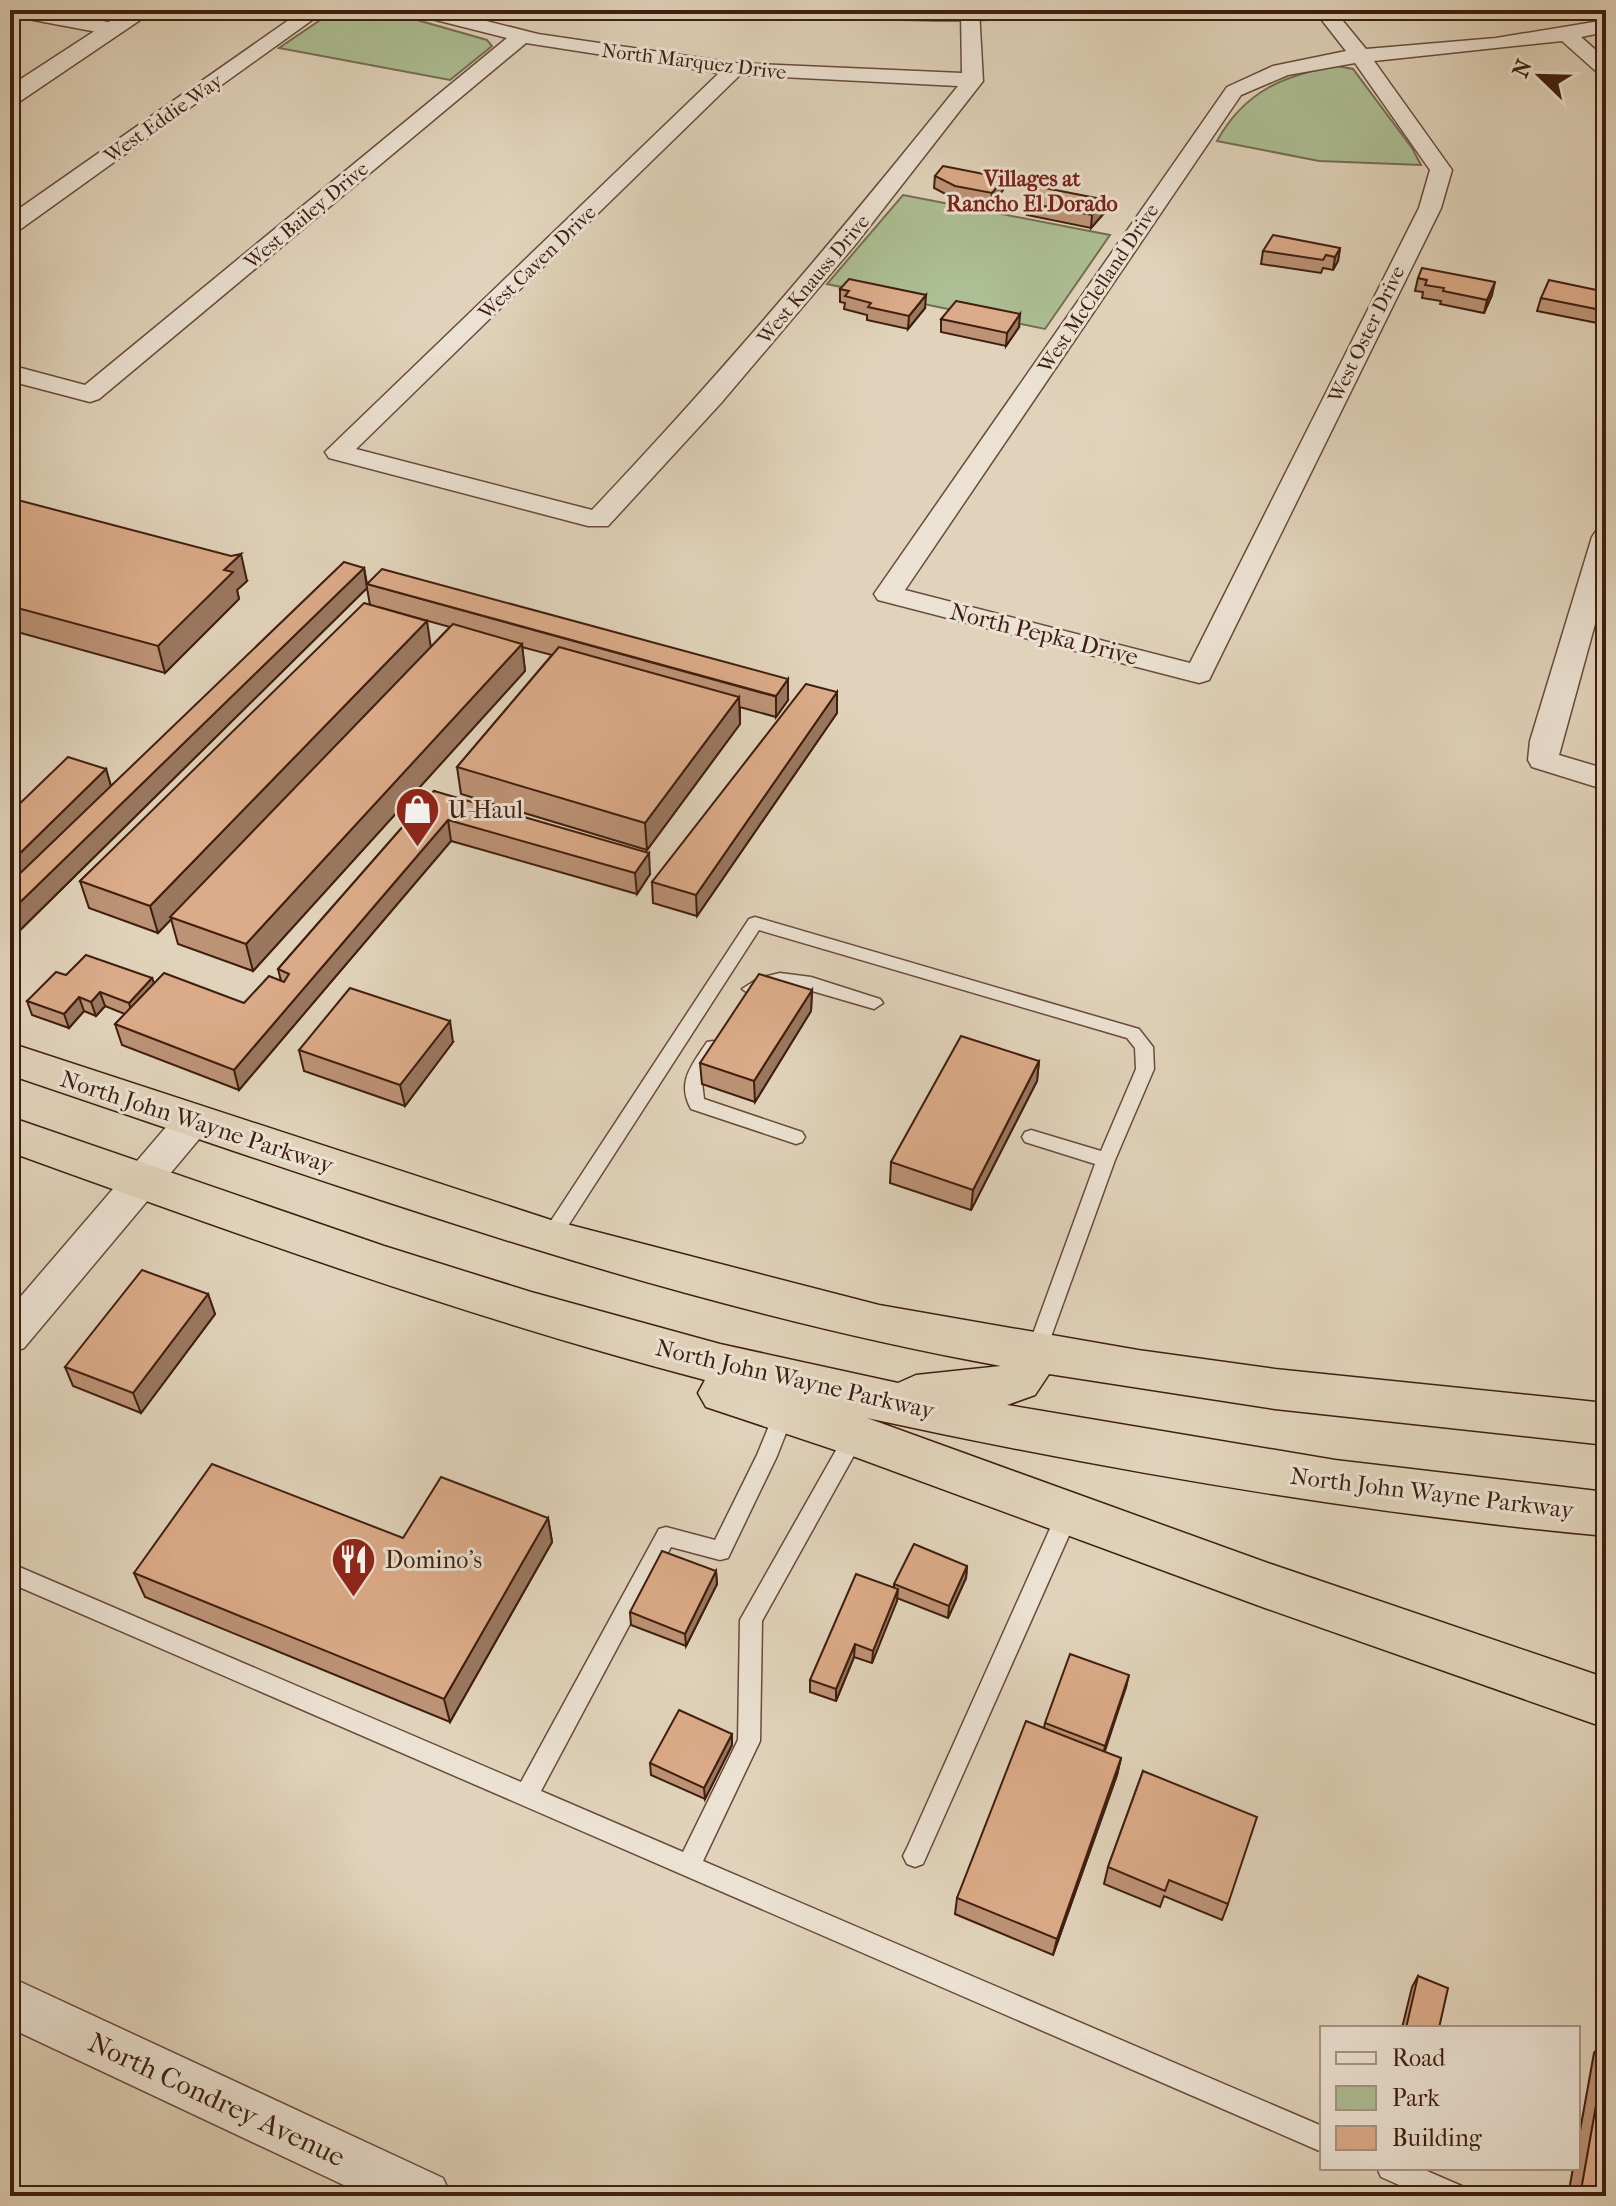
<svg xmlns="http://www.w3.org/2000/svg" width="1616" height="2206" font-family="'IM FELL French Canon',serif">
<rect width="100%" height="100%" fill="#e1d3bb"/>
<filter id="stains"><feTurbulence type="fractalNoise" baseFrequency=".0025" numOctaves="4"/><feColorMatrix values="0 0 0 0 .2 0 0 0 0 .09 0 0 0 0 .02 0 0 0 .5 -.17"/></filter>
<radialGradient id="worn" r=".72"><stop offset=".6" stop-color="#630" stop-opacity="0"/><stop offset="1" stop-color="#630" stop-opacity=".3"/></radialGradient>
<!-- green -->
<g fill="#adbe94" stroke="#766e52" stroke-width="2">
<path d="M335,10H382L487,40L492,46L450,80L279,48Z"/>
<path d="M1337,66L1353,69L1412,148L1421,165L1319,161L1217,141C1244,92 1283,75 1337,66Z"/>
<path d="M903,195L1110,235L1045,329L827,284Z"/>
</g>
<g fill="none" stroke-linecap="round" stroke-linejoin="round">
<defs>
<g id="service">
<path d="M755,917L1139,1029L1153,1047L1154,1069L1115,1160L1043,1359L1036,1361L1029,1359L1026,1353L1095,1164L1025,1142L1022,1137L1025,1132L1031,1130L1101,1151L1136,1069L1135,1048L1127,1038L759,930L557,1243H543L541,1238L543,1233L749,919Z"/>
<path d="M780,973L811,977L880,999L883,1003L874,1009L795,986L769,988L751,995L742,989L759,978Z"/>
<path d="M713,1041L722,1047L702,1082L704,1099L802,1132L805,1137L802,1142L796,1144L691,1109C676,1082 692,1065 707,1042Z"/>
<path d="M785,1402L792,1404L795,1410L777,1456L728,1558L720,1560L671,1547L541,1791L683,1852L738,1740L740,1620L848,1429L855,1426L862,1429L865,1435L862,1441L762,1621L760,1741L703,1861L1322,2126V2152L10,1583V1563L521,1782L659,1529L666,1527L715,1540L757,1455L778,1404Z"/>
<path d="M1068,1504L1075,1507L1079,1513L923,1864L915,1867L907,1864L903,1856L907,1848L1057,1513L1061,1507Z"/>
<path d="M1377,2168H1420L1464,2187L1468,2196H1424L1381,2177Z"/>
</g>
<g id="minor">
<path d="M10,10H44L113,23L123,29L113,35L12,16Z"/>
<path d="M303,10H326L18,231L10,233V215Z"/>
<path d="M409,10H443L538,34L735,63L962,73L961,13L979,10L983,81L855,245L721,403L608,526H588L329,458L325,452L719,73L526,43L99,399L90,402L10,381V365L85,385L507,38L412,14ZM740,75L958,86C841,232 721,374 592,510L356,449Z"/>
<path d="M1314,10H1334L1366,49L1496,38L1606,20V32L1581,37L1606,59V76L1599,74L1562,41L1374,61L1452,170L1441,208L1209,680L1199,683L878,600L874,594L1227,87L1273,66L1346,51ZM1355,63L1430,170L1419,208L1190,663L905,590L1241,95L1288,75Z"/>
<path d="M1606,529V584L1559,755L1606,769V790L1532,767L1528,760L1530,741L1592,537L1596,531Z"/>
<path d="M192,1108L205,1112L210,1122L205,1132L24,1348L10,1353V1309L179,1112Z"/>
<path d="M10,1977L443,2178L451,2196H367L10,2028Z"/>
</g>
<g id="tertiary">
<path d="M127,10H155L19,102L10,105V86Z"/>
<path d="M819,10H1035C1023,27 860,18 831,17Z"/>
</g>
<path id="trunk" d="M10,1043L551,1220L879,1305L1138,1350L1275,1369L1606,1403V1445L1275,1409L1049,1374L1035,1395L1007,1405L1335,1460L1606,1492V1536C1358,1513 1111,1471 867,1418L1265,1562L1606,1678V1728L1265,1608L847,1454L706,1407L698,1393L705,1380C469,1318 239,1235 10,1152V1117L384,1246L531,1292L720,1344L898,1383L916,1375L1001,1366C661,1304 337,1185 10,1075Z"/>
</defs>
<!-- service casing -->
<use href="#service" stroke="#684b3a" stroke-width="3"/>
<!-- minor casing -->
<use href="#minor" stroke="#684b3a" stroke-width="3"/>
<!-- tertiary casing -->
<use href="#tertiary" stroke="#684b3a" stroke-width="3"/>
<!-- trunk casing -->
<use href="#trunk" stroke="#3f1e0f" stroke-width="3"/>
<!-- service -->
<use href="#service" fill="#ece2d3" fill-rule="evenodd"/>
<!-- minor -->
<use href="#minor" fill="#ece2d3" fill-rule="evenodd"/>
<!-- tertiary -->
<use href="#tertiary" fill="#ece2d3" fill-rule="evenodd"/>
<!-- trunk -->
<use href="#trunk" fill="#e1d3bb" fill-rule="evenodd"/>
</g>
<!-- wall -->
<g fill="#bd9376" stroke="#3f1e0f" stroke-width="2" fill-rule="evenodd">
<path d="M935,176L1003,190L991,206L955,199L934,188Z"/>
<path d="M1028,203L1105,212L1091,228L1027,215Z"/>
<path d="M1340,248L1338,261L1333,270L1323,268L1321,273L1261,264L1263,251Z"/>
<path d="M1418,278L1492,295L1484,313L1440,304L1441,301L1422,298L1423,292L1415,291Z"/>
<path d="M840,289L925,308L908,329L867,320V315L844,309L845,303L840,302Z"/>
<path d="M1541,298L1606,301V322L1602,324L1537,311Z"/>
<path d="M941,319L1019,327L1006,346L941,332Z"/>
<path d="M10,498L247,581L237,590L239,599L165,673L10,630Z"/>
<path d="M364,568L367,584L788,700L776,717L740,707V724L647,850L461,794L457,767L552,655L522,647L525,671L253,971L178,944L171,919L158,933L89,908L80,881L370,605L367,588L10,940L106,769L111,786ZM378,607L450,627L431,647Z"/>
<path d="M837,692V713L697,916L653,903L652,882Z"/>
<path d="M434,791L650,874L637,894L451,841L239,1090L122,1045L115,1024L125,1014L105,1006L96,1016L84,1011L69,1028L32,1015L27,1001L66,975L152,978L154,984L244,1003L281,981L278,969Z"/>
<path d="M812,990L811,1011L755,1102L702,1084L700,1063Z"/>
<path d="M453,1042L405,1106L304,1071L299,1050Z"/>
<path d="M1039,1061L1037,1081L971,1210L890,1183L891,1162Z"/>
<path d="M208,1294L215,1314L141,1413L73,1386L65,1367Z"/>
<path d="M548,1518L552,1542L450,1722L145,1597L134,1573L403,1538Z"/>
<path d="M967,1566L966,1578L948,1618L897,1598L872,1663L854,1657L836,1701L810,1692V1680L894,1587V1584Z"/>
<path d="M716,1571L717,1584L686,1646L631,1625L630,1612Z"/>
<path d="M1126,1687L1104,1752L1121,1758L1117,1775L1053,1955L955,1914L957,1898L1044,1728L1045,1723Z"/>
<path d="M732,1734V1745L705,1799L651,1775L650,1763Z"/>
<path d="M1143,1771L1228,1904L1222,1920L1164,1896L1160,1907L1104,1884L1108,1867Z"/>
<path d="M1418,1976L1439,2028H1402L1412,1987Z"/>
<path d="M1606,2037V2196H1568L1573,2168H1578V2142L1594,2053Z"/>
</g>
<!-- shaded-wall -->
<g fill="#9a7860" stroke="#3f1e0f" stroke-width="2">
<path d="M1004,178L1003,190L991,206L992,193Z"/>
<path d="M1106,200L1105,212L1091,228L1092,215Z"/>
<path d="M1340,248L1338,261L1333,270L1335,257Z"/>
<path d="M1495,282L1492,295L1484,313L1487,300Z"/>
<path d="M926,295L925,308L908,329L909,316Z"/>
<path d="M1605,311L1606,322L1602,324Z"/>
<path d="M1020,314L1019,327L1006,346L1007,333Z"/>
<path d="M241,554L247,581L237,590L239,599L165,673L158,646L224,570Z"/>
<path d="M364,568L367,588L10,940V912Z"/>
<path d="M427,621L431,648L158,933L150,906Z"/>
<path d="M522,644L525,671L253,971L246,944Z"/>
<path d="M788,679V700L776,717V696Z"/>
<path d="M837,692V713L697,916L696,895Z"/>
<path d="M739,697L740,724L647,850L645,823Z"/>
<path d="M106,769L112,790L10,891V863Z"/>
<path d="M448,820L451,841L239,1090L234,1070Z"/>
<path d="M649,853L650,874L637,894L635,873Z"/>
<path d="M152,978L157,991L133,1017L129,1003Z"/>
<path d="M812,990L811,1011L755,1102L754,1081Z"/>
<path d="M100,992L105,1006L96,1016L91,1002Z"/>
<path d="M79,997L84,1011L69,1028L64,1014Z"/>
<path d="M450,1021L453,1042L405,1106L400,1085Z"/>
<path d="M1039,1061L1037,1081L971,1210L973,1190Z"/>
<path d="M208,1294L215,1314L141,1413L133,1393Z"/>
<path d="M548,1518L552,1542L450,1722L444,1699Z"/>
<path d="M967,1566L966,1578L948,1618L949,1606Z"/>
<path d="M716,1571L717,1584L686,1646L685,1634Z"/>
<path d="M898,1589L897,1601L872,1663L873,1651Z"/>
<path d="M855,1644L854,1657L836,1701V1689Z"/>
<path d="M1129,1675L1126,1687L1103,1757L1105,1746Z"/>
<path d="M732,1734V1745L705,1799L704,1788Z"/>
<path d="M1121,1758L1117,1775L1053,1955L1057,1939Z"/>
</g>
<!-- building -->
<g fill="#dcab89" stroke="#3f1e0f" stroke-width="2">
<path d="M943,166L1004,178L992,193L955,186L935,176Z"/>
<path d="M1040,187L1106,200L1092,215L1028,203Z"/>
<path d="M1273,235L1340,248L1335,257L1326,255L1323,260L1263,251Z"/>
<path d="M1422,268L1495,282L1487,300L1443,291L1444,288L1425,285L1427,280L1418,278Z"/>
<path d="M849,279L926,295L909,316L868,307L871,303L845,296L849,291L840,289Z"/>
<path d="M1549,280L1606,292L1604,300L1606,301V311L1541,298Z"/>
<path d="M956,301L1020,314L1007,333L941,319Z"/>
<path d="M10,498L231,556L241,554L224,570L233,572L158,646L10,606Z"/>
<path d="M344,562L364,568L10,912V883Z"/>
<path d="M382,569L788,679L776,696L367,584Z"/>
<path d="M364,603L427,621L150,906L80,881Z"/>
<path d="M453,624L522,644L246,944L170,917Z"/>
<path d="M559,647L739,697L645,823L457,767Z"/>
<path d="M806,684L837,692L696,895L652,882Z"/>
<path d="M68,757L106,769L10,863V813Z"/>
<path d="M434,791L649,853L635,873L448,820L234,1070L115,1024L164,973L244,1003L269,976L284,982L289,974L278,969Z"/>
<path d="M86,955L152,978L129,1003L100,992L91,1002L79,997L64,1014L27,1001L56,972L66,975Z"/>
<path d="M759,974L812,990L754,1081L700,1063Z"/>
<path d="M350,988L450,1021L400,1085L299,1050Z"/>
<path d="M961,1036L1039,1061L973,1190L891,1162Z"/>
<path d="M142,1270L208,1294L133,1393L65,1367Z"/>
<path d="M212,1464L403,1538L441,1477L548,1518L444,1699L134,1573Z"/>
<path d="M914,1544L967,1566L949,1606L894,1584Z"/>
<path d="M662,1551L716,1571L685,1634L630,1612Z"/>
<path d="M856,1574L898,1589L873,1651L855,1644L836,1689L810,1680Z"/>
<path d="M1070,1654L1129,1675L1105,1746L1045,1723Z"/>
<path d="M679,1710L732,1734L704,1788L650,1763Z"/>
<path d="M1026,1721L1121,1758L1057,1939L957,1898Z"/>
<path d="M1143,1771L1257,1817L1228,1904L1169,1880L1165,1891L1108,1867Z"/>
<path d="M1418,1976L1448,1988L1439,2028H1406Z"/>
<path d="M1606,2049V2196H1580Z"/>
</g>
<!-- icons -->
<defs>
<symbol id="shop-pin" viewBox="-11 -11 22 30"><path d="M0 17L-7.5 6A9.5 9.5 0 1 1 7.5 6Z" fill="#8f2418" stroke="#ece2d3"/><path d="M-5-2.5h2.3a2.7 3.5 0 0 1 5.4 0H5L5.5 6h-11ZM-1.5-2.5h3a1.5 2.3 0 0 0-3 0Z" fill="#fff"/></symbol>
<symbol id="restaurant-pin" viewBox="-11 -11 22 30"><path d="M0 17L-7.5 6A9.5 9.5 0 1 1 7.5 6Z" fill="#8f2418" stroke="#ece2d3"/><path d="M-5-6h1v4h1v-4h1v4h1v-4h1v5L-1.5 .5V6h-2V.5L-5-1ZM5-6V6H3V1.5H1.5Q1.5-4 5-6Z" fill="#fff"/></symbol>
</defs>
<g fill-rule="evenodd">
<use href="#shop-pin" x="392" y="784" width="51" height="69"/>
<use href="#restaurant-pin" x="328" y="1534" width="51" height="69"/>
</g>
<g text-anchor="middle" stroke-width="6" stroke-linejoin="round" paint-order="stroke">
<!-- far-street labels -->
<g font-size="20" fill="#3f1e0f" stroke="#ece2d3">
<text transform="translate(694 61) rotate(7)" y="7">North Marquez Drive</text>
<text transform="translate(163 118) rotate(-35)" y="7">West Eddie Way</text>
<text transform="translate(306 215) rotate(-40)" y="7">West Bailey Drive</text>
<text transform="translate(537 262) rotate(-44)" y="7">West Caven Drive</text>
<text transform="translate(813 279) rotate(-50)" y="7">West Knauss Drive</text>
<text transform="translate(1098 288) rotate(-56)" y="7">West McClelland Drive</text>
<text transform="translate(1366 334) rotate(-64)" y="7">West Oster Drive</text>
</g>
<!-- far-neighbourhood labels -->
<g font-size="22" font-weight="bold" fill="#7a1f14" stroke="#ece2d3">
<text x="1032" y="186">Villages at<tspan x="1032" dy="25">Rancho El Dorado</tspan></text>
</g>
<!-- street labels -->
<g font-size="24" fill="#3f1e0f" stroke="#ece2d3">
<text transform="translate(1044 634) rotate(14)" y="8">North Pepka Drive</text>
<text transform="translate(197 1122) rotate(18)" y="8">North John Wayne Parkway</text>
<text transform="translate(795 1379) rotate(13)" y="8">North John Wayne Parkway</text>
<text transform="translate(1432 1493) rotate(7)" y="8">North John Wayne Parkway</text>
</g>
<!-- poi labels -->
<g font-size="24" fill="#3f1e0f" stroke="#ece2d3" text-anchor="start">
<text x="448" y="818">U-Haul</text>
<text x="385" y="1568">Domino's</text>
</g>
<!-- near-street labels -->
<g font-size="28" fill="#3f1e0f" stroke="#ece2d3">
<text transform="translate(217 2099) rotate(25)" y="10">North Condrey Avenue</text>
</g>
</g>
<!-- margin -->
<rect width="1616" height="2206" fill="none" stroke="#e1d3bb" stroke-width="40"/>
<rect x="12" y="12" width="1592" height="2182" fill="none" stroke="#3f1e0f" stroke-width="4"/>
<rect x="20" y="20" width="1576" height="2166" fill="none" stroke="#3f1e0f" stroke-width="2"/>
<!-- legend -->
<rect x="1320" y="2026" width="260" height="144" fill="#ece2d3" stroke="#a79485" stroke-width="2"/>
<rect x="1336" y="2052" width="40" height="12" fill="#ece2d3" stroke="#a79485" stroke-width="2"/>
<text x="1392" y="2066" font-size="24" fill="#3f1e0f">Road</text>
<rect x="1336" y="2086" width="40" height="24" fill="#adbe94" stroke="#a79485" stroke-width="2"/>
<text x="1392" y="2106" font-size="24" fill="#3f1e0f">Park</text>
<rect x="1336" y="2126" width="40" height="24" fill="#dcab89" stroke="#a79485" stroke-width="2"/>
<text x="1392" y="2146" font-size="24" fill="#3f1e0f">Building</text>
<!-- north arrow -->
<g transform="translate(1540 76) rotate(293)" stroke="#ece2d3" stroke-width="6" paint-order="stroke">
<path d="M0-6L14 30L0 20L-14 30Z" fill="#3f1e0f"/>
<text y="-12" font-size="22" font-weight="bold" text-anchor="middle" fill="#3f1e0f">N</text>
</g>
<rect width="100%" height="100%" filter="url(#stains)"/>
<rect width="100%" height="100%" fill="url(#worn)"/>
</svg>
